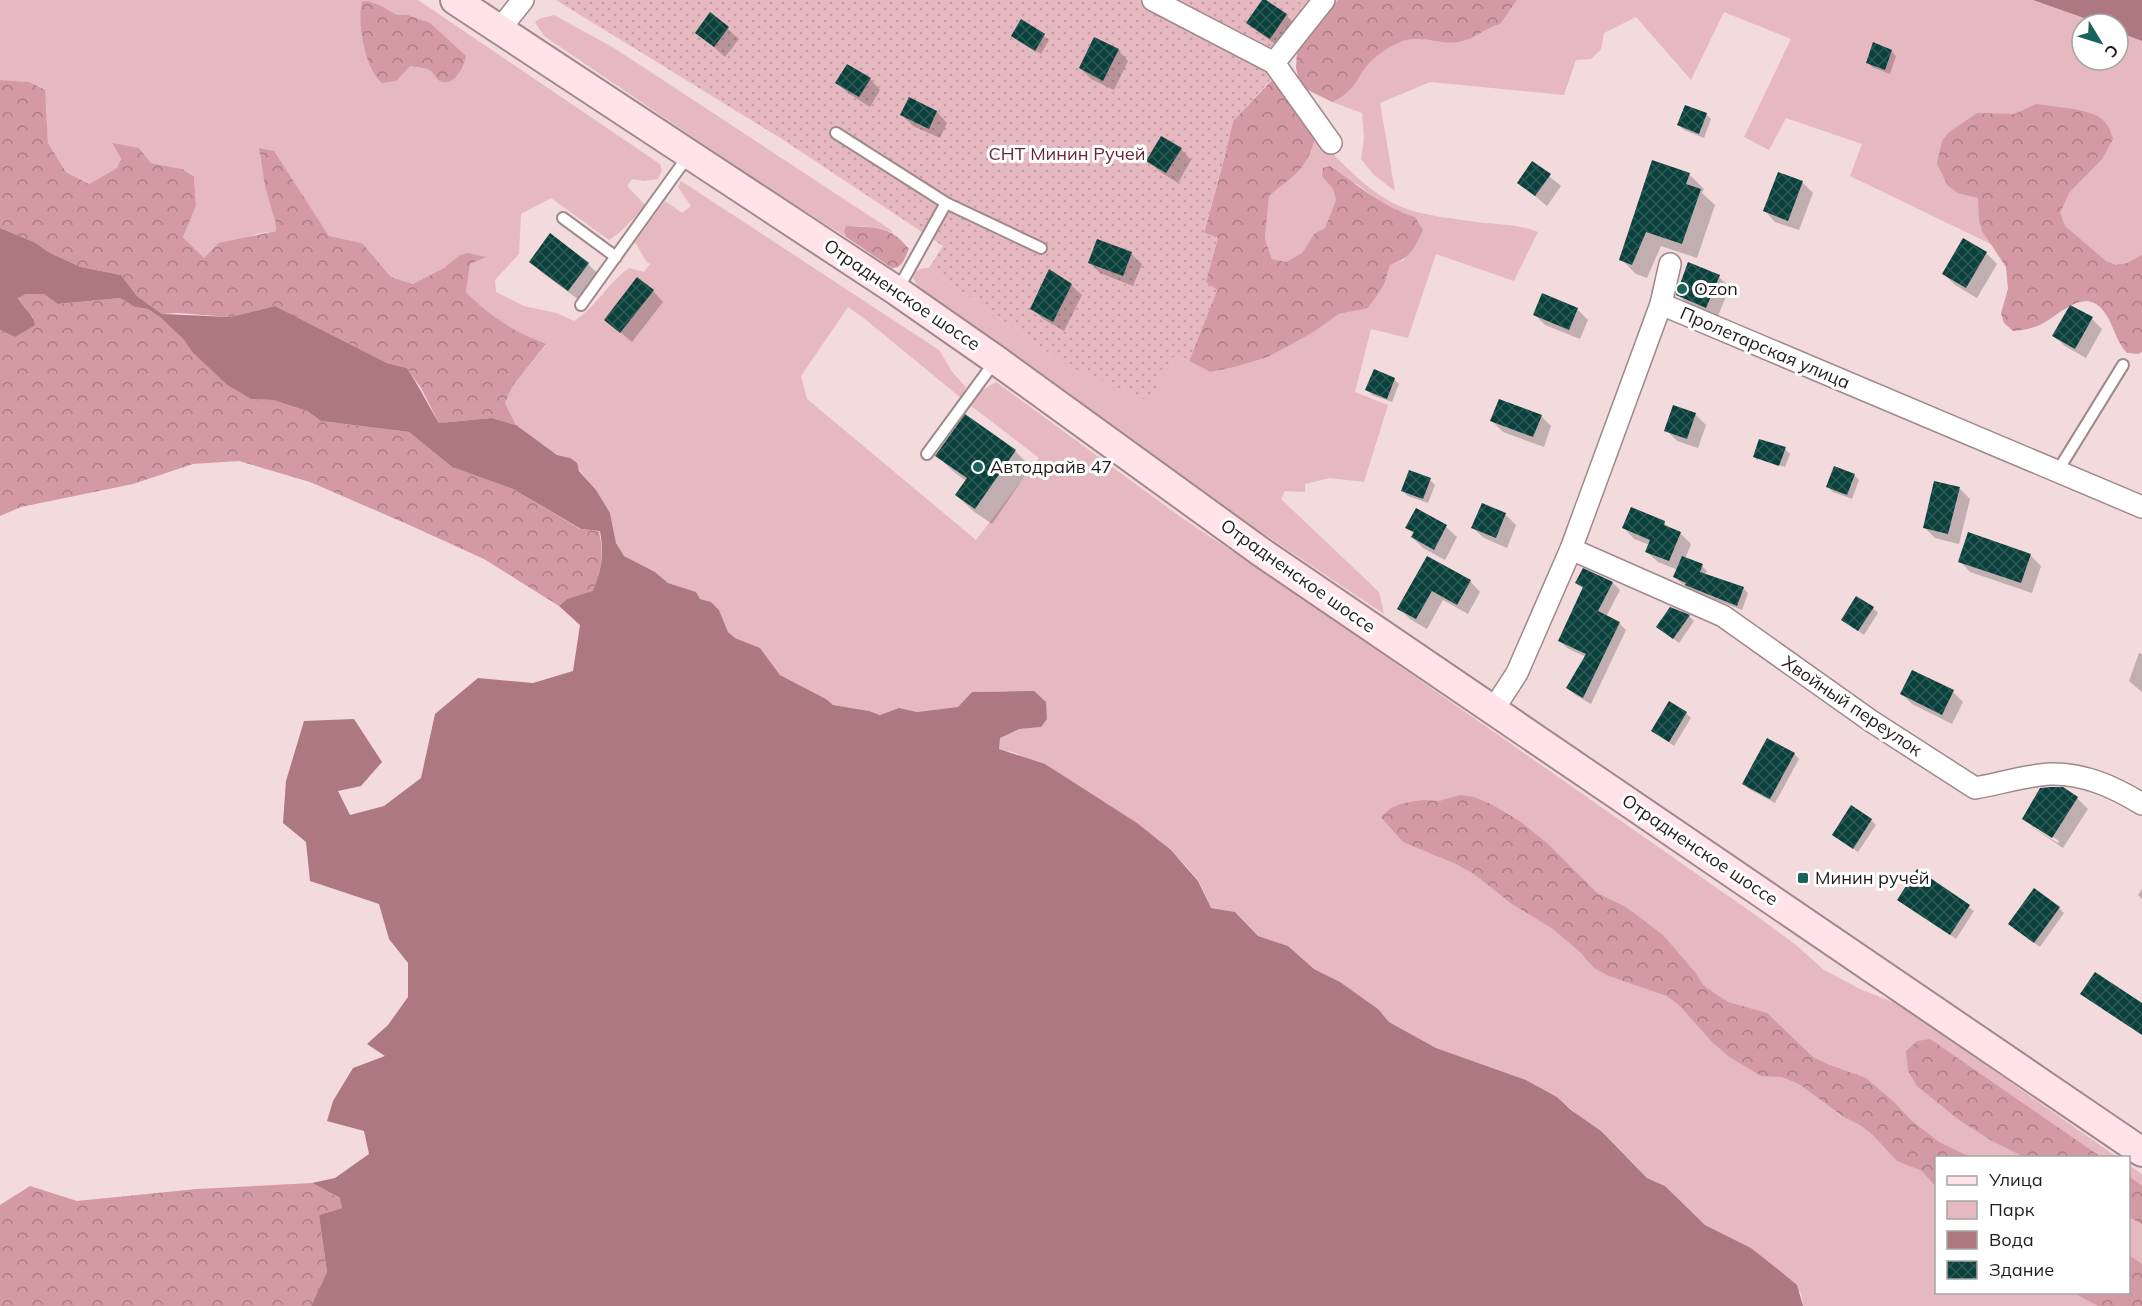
<svg xmlns="http://www.w3.org/2000/svg" width="2142" height="1306" font-family="Mulish,sans-serif">
<defs>
<pattern id="forest-crowns" width="20" height="18" patternUnits="userSpaceOnUse" patternTransform="scale(1.5)"><rect width="20" height="18" fill="#d39aa3"/><path d="M2 6a3 3 0 1 1 6 0M12 15a3 3 0 1 1 6 0" fill="none" stroke="#ab7d84"/></pattern>
<pattern id="garden-dots" width="8" height="8" patternUnits="userSpaceOnUse" patternTransform="scale(1.5)"><rect width="8" height="8" fill="#e6b8bf"/><path d="M2 2h.1M6 6h.1" fill="none" stroke="#c59ea4" stroke-width="1.8" stroke-linecap="round"/></pattern>
<pattern id="building-cross-hatch" width="8" height="8" patternUnits="userSpaceOnUse" patternTransform="scale(1.5)"><rect width="8" height="8" fill="#0a413c"/><path d="M0 0l8 8M0 8l8-8" fill="none" stroke="#2e5955"/></pattern>
</defs>
<rect width="100%" height="100%" fill="#f2dadd"/>
<!-- green -->
<g fill="#e6b8bf">
<path d="M0,0H418L660,164L662,170L658,179L644,181L632,179L627,186L646,206L619,233L609,240L551,198L521,214L519,254L495,280L496,292L524,306L556,313L574,321C596,307 608,283 629,268L644,272L650,264L646,261L635,242L665,201L682,213L691,206L678,187L681,181L939,350L953,373L966,387L961,398L865,319L848,307L801,376L807,399L976,540L1039,458L970,405L976,394L996,382L1182,518L1311,604L1754,914L1796,945L1824,970L1860,989L1900,1005L2117,1157L1936,1158V1292H2128L2129,1165L2142,1174V1306H1803L1801,1293L1751,1248L1705,1225L1665,1186L1647,1178L1631,1161L1557,1097L1526,1080L1436,1048L1389,1022L1378,1009L1340,982L1314,969L1288,946L1258,936L1235,912L1211,908C1206,899 1203,887 1197,879C1156,824 1076,788 1016,753L998,749L999,738L1019,729L1041,727L1007,691L972,692L958,707L917,712L899,708L880,715L869,711L833,705L826,699L780,675L760,648L735,638L728,632L719,610L711,602L700,599L695,592L668,583L655,572L624,556L616,543L610,513L590,483L570,458L557,455L516,425L505,403L512,387L546,345C513,331 491,317 466,292L470,264L484,257L460,255L444,268L413,284L391,277L362,243L329,236L274,152L260,148C260,176 274,203 276,231L256,234L204,258L183,237L196,206L194,175L182,169L151,163L139,148L112,144L121,159L117,168L89,184L66,172L48,143L46,103L29,82L0,80Z"/>
<path d="M1517,0H2033L2101,24H2082V60H2118V32L2142,41V292L2001,249L1850,176L1862,144L1786,118L1769,150L1744,137L1791,39L1724,12L1691,80L1636,17L1604,33L1601,49L1591,59L1576,60L1564,95L1430,82L1380,103L1395,191L1374,175L1361,159L1364,138L1362,113L1332,102C1360,90 1356,72 1376,57C1387,48 1403,38 1417,39C1434,39 1446,46 1463,41C1476,38 1486,27 1500,23Z"/>
<path d="M554,15L614,48L891,230L893,233C877,225 863,227 846,226L844,231L846,237L768,188L544,36L535,22L539,19Z"/>
<path d="M1315,136C1343,163 1372,198 1410,210C1428,216 1450,218 1469,221C1492,225 1516,223 1538,232L1514,281L1436,254L1408,338L1371,329L1355,392L1388,405L1364,482L1330,478L1305,484V492L1285,491L1281,499L1379,592L1384,614L1084,414L924,297L912,276C917,269 921,268 929,268L1064,364L1173,357L1189,361L1210,372L1235,367L1268,357L1312,333L1339,314L1349,312L1384,285L1390,265L1404,260L1415,217L1397,211L1382,204L1357,184L1322,176L1333,189L1336,200L1325,228L1314,234L1302,253L1286,262L1272,259L1265,239L1269,196L1285,183Z"/>
</g>
<!-- forest -->
<g fill="url(#forest-crowns)">
<path d="M1338,0H1517L1500,24C1486,27 1476,38 1463,41C1446,46 1434,39 1417,39C1403,38 1387,48 1376,57C1356,72 1360,90 1332,102L1306,89L1299,80L1296,68L1297,51Z"/>
<path d="M367,1L379,5L397,15H408L430,23L466,56C465,65 455,85 443,82C436,81 435,73 429,70C424,67 416,67 410,66L396,81L382,83C365,69 357,24 362,2Z"/>
<path d="M1273,79L1315,136C1309,168 1293,176 1269,196L1265,239L1272,259L1286,262L1302,253L1314,234L1325,228L1336,200L1333,189L1322,176L1323,168L1330,166C1358,185 1382,207 1415,217L1423,230C1414,249 1410,258 1390,265L1384,285L1368,308L1339,314L1312,333L1268,357L1235,367L1210,372L1189,361L1217,290L1205,282L1218,238L1204,233L1224,159L1233,121Z"/>
<path d="M0,80L29,82L45,90L48,143L66,172L89,184L117,168L121,159L112,143L139,148L151,163L182,169L194,176L196,206L183,237L204,258L219,243L276,231L275,221L265,186L259,148L274,151L329,236L362,243L391,277L413,284L444,268L460,255L468,253L486,257L470,264L466,292C491,317 513,331 546,344L512,387L505,403L516,425L492,418L439,423L421,388L407,368L387,363L275,306L230,317L178,313L162,314L137,296L121,275L81,267L50,253L34,242L0,228Z"/>
<path d="M2036,104C2053,107 2088,108 2102,119C2108,124 2111,132 2113,139L2102,159L2069,193L2060,213L2065,226L2106,261L2116,265L2127,263L2142,255V352L2138,354L2127,353C2115,341 2114,323 2102,309C2082,288 2059,316 2040,325C2031,329 2022,330 2013,331L2004,323L2001,313L2008,289L2006,267L1982,231L1979,220L1978,198L1958,193L1948,186L1937,164L1942,141L1949,132L1977,113L2014,114Z"/>
<path d="M846,226C874,228 889,224 909,249L903,262L898,267L892,268L846,237L844,231Z"/>
<path d="M26,294H44L59,304L120,298L135,307L148,309L161,318L184,340L192,352L227,385L251,399L273,400L307,411L321,421L409,432L452,467L513,489L580,529L599,531C604,555 602,568 593,592L567,599L559,606L484,559L407,524L310,482L239,461L193,464L133,484L21,507L0,516V330L15,337L33,317L22,307L18,297Z"/>
<path d="M1460,795L1474,797L1491,804L1521,822L1547,843L1597,893L1626,907L1663,935L1695,972L1703,985L1714,993L1728,1002L1767,1013L1813,1057L1827,1064L1866,1078L1895,1103L1911,1120L1939,1142L1970,1157L1936,1158V1187L1922,1171L1897,1161L1873,1135L1860,1125L1844,1117L1799,1084L1782,1077L1761,1076L1728,1056L1712,1042L1680,1006L1667,996L1609,976L1594,968L1580,952L1553,929L1512,904L1474,874L1456,864L1403,842L1381,817L1391,808L1404,803L1422,800L1439,801Z"/>
<path d="M1930,1039L2101,1157H2024L1992,1141L1959,1120L1917,1086L1908,1071L1906,1051L1917,1041Z"/>
<path d="M2129,1176L2142,1186V1224L2129,1217Z"/>
<path d="M312,1183L341,1199L342,1208L319,1215L327,1272L311,1306H0V1205L30,1186L77,1201L197,1189Z"/>
<path d="M2129,1255L2142,1264V1306H2098L2074,1293L2128,1292Z"/>
</g>
<!-- garden -->
<path fill="url(#garden-dots)" d="M556,0H1338L1297,51L1233,121L1224,159L1204,232L1218,238L1206,282L1217,290L1189,361L1173,357L1148,401L1064,364L929,268L943,246L782,139Z"/>
<!-- water -->
<g fill="#ae7880">
<path d="M2033,0H2142V41L2118,32V24H2101Z"/>
<path d="M0,228L34,242L50,253L81,267L121,275L137,296L162,314L230,317L275,306L387,363L407,368C419,386 428,405 439,423L492,418L516,425L557,455L570,458L577,463L579,471L596,490L610,513L616,543L624,556L655,572L668,583L696,592L700,599L711,602L719,610L728,632L735,638L760,648L780,675L826,699L833,705L869,711L880,715L899,708L917,712L958,707L972,692L1034,691L1046,702L1047,719L1041,727L1019,729L1000,738L999,749L1045,764L1137,823L1171,850L1198,881L1211,908L1235,912L1258,936L1288,946L1314,969L1340,982L1378,1009L1389,1022L1436,1048L1526,1080L1557,1097L1571,1110L1601,1131L1647,1178L1665,1186L1705,1225L1751,1248L1780,1271L1797,1285L1803,1306H311L327,1272L319,1215L342,1208L340,1198L312,1183L335,1178L369,1154L364,1131L327,1121L333,1101L353,1068L385,1056L367,1044L388,1025L408,997V963L389,939L379,904L310,881L306,842L283,823L286,781L304,721L354,719L382,762L361,786L338,791L350,815L384,806L421,778L435,714L478,678L533,683L573,671L580,625L559,606L567,599L593,591C602,568 604,556 600,531L581,529L513,489L452,467L409,432L321,421L307,411L273,400L251,399L227,385L192,352L184,340L161,318L148,309L135,307L120,298L58,304L44,294H26L18,298C23,309 33,313 35,325L15,337L0,330Z"/>
</g>
<!-- shadow -->
<g fill="#0003" fill-rule="evenodd">
<path d="M711,14L739,39L725,57L697,32Z"/>
<path d="M1286,15L1296,26L1281,48L1259,33L1248,23Z"/>
<path d="M1021,21L1049,40L1041,54L1013,36Z"/>
<path d="M1118,50L1128,61L1114,90L1091,79L1080,68Z"/>
<path d="M1891,51L1896,56L1890,74L1872,67L1868,62Z"/>
<path d="M870,79L880,90L870,107L848,93L837,83Z"/>
<path d="M910,99L937,112L947,123L940,138L913,126L902,115Z"/>
<path d="M1706,114L1711,119L1704,138L1684,130L1679,125Z"/>
<path d="M1181,149L1191,160L1178,183L1159,171L1148,161Z"/>
<path d="M1533,163L1561,186L1547,206L1519,183Z"/>
<path d="M1689,174L1704,189L1702,193L1715,205L1697,258L1661,246L1647,278L1636,274L1621,259Z"/>
<path d="M1802,182L1813,193L1799,230L1775,222L1765,211Z"/>
<path d="M1986,253L1997,264L1977,298L1955,285L1944,274Z"/>
<path d="M1131,254L1142,264L1133,286L1100,273L1089,262Z"/>
<path d="M531,262L588,264L598,274L579,300L541,272Z"/>
<path d="M1719,277L1730,287L1717,318L1689,305L1678,295Z"/>
<path d="M1071,285L1082,295L1064,331L1043,319L1032,308Z"/>
<path d="M653,291L663,302L632,342L606,320Z"/>
<path d="M1577,309L1588,320L1580,339L1545,325L1535,315Z"/>
<path d="M2092,319L2102,329L2086,358L2065,346L2054,336Z"/>
<path d="M1394,379L1399,384L1392,402L1372,395L1367,390Z"/>
<path d="M1695,414L1706,425L1698,448L1677,441L1666,430Z"/>
<path d="M1541,416L1551,426L1544,447L1503,432L1492,421Z"/>
<path d="M1785,449L1790,454L1785,467L1758,458V461L1755,457Z"/>
<path d="M1015,451L1031,467L992,524L973,511L956,495L966,481L954,472L937,456Z"/>
<path d="M1854,475L1859,480L1852,499L1833,492L1828,487Z"/>
<path d="M1430,480L1435,485L1428,503L1408,496L1403,491Z"/>
<path d="M1959,488L1970,499L1959,544L1935,538L1924,527Z"/>
<path d="M1416,510L1446,527L1457,537L1445,560L1423,548L1412,537L1414,534L1407,528Z"/>
<path d="M1505,514L1516,525L1507,548L1484,538L1473,528Z"/>
<path d="M1664,523L1672,530L1680,533L1691,544L1685,559L1702,566L1707,571L1705,575L1743,588L1748,593L1742,610L1691,590L1680,582L1675,577L1678,570L1658,562L1647,552L1650,545L1634,539L1624,528Z"/>
<path d="M2030,555L2041,566L2032,593L1970,572L1960,561Z"/>
<path d="M1427,558L1470,581L1480,592L1468,614L1443,600L1427,629L1410,619L1399,608Z"/>
<path d="M1577,583H1613L1620,590L1606,617L1619,623L1626,630L1591,704L1575,695L1568,688L1586,657L1567,648L1560,641L1584,590Z"/>
<path d="M1873,608L1878,613L1864,635L1843,620Z"/>
<path d="M1689,616L1694,621L1679,643L1658,627Z"/>
<path d="M2139,653L2142,654V692L2129,681Z"/>
<path d="M1953,692L1963,702L1952,724L1912,704L1902,694Z"/>
<path d="M1686,713L1691,718L1674,746L1653,731Z"/>
<path d="M1794,754L1799,759L1775,803L1749,789L1744,784Z"/>
<path d="M2062,789L2077,798L2088,809L2063,848L2035,829L2024,819ZM2034,825L2059,841L2058,843L2034,828Z"/>
<path d="M1871,820L1876,825L1858,852L1834,835Z"/>
<path d="M1917,871L1974,911L1956,939L1898,899Z"/>
<path d="M2142,889V899L2138,895Z"/>
<path d="M2059,908L2064,913L2040,947L2015,929Z"/>
</g>
<!-- building -->
<g fill="url(#building-cross-hatch)">
<path d="M1262,0H1266L1287,14L1270,39L1246,23Z"/>
<path d="M710,12L729,27L714,47L695,33Z"/>
<path d="M1021,19L1045,34L1035,51L1011,36Z"/>
<path d="M1094,37L1119,49L1103,81L1079,68Z"/>
<path d="M1873,42L1892,50L1885,70L1866,63Z"/>
<path d="M847,64L871,78L859,97L835,83Z"/>
<path d="M909,97L937,111L929,129L900,115Z"/>
<path d="M1685,105L1707,113L1699,134L1677,125Z"/>
<path d="M1161,136L1182,148L1166,173L1146,161Z"/>
<path d="M1652,160L1690,173L1686,184L1701,189L1682,244L1646,232L1632,265L1619,260Z"/>
<path d="M1532,161L1551,174L1535,196L1517,183Z"/>
<path d="M1778,172L1803,181L1788,221L1763,211Z"/>
<path d="M550,233L589,263L568,291L529,262Z"/>
<path d="M1963,238L1987,252L1966,288L1942,274Z"/>
<path d="M1097,239L1132,252L1123,276L1088,263Z"/>
<path d="M1688,262L1720,275L1706,308L1676,295Z"/>
<path d="M1049,269L1072,284L1053,322L1030,309Z"/>
<path d="M637,277L654,290L620,333L604,320Z"/>
<path d="M1542,293L1578,308L1569,330L1533,315Z"/>
<path d="M2070,305L2093,317L2075,349L2052,336Z"/>
<path d="M1374,369L1395,378L1387,399L1365,390Z"/>
<path d="M1499,399L1542,415L1533,437L1490,421Z"/>
<path d="M1673,405L1696,413L1687,439L1664,431Z"/>
<path d="M965,414L1016,450L975,509L955,495L967,478L935,456Z"/>
<path d="M1759,439L1786,447L1779,466L1753,457Z"/>
<path d="M1834,466L1855,474L1847,495L1826,487Z"/>
<path d="M1409,470L1431,478L1423,499L1401,491Z"/>
<path d="M1934,481L1960,487L1948,534L1923,528Z"/>
<path d="M1482,503L1506,513L1496,538L1471,528Z"/>
<path d="M1631,507L1665,521L1664,525L1681,532L1669,561L1645,552L1650,540L1622,528Z"/>
<path d="M1416,508L1447,525L1434,550L1411,537L1414,532L1405,528Z"/>
<path d="M1968,532L2031,554L2021,583L1958,562Z"/>
<path d="M1427,556L1471,580L1457,605L1432,591L1416,619L1397,609Z"/>
<path d="M1682,556L1703,564L1700,572L1744,587L1737,606L1685,585L1686,583L1673,577Z"/>
<path d="M1583,568L1613,582L1598,611L1620,622L1583,698L1566,688L1586,654L1558,641L1583,587L1575,583Z"/>
<path d="M1856,596L1874,607L1858,631L1841,620Z"/>
<path d="M1670,607L1690,615L1673,639L1656,627Z"/>
<path d="M1912,670L1954,690L1942,715L1900,694Z"/>
<path d="M1669,701L1687,712L1669,742L1651,731Z"/>
<path d="M1767,738L1795,753L1770,799L1742,784Z"/>
<path d="M2050,787H2063L2078,797L2052,838L2022,819L2040,788Z"/>
<path d="M1851,805L1872,819L1853,849L1832,835Z"/>
<path d="M1917,869L1970,905L1950,935L1897,900Z"/>
<path d="M2034,888L2060,907L2034,943L2008,924Z"/>
<path d="M2095,972L2142,1003V1035L2080,994Z"/>
</g>
<g fill="none" stroke-linecap="round" stroke-linejoin="round">
<defs>
<g id="lane">
<path d="M836,133L946,203L1041,248"/>
<path d="M563,218L616,257"/>
<path d="M897,291L946,203"/>
<path d="M581,305L688,156"/>
<path d="M927,454L996,360"/>
<path d="M2057,472L2123,365"/>
</g>
<g id="street">
<path d="M1153,0L1274,63"/>
<path d="M1324,0L1274,63L1331,143"/>
<path d="M499,30L523,0"/>
<path d="M1661,304L2142,507"/>
<path d="M1571,549L1723,616L1871,721L1975,788C1998,784 2028,775 2050,774C2084,773 2114,787 2142,804"/>
<path d="M1493,710L1517,673L1571,549L1661,304L1670,264"/>
</g>
<path id="secondary" d="M455,0L897,291L996,360L1261,552L2142,1152"/>
</defs>
<!-- lane casing -->
<use href="#lane" stroke="#a0898c" stroke-width="14"/>
<!-- street casing -->
<use href="#street" stroke="#a0898c" stroke-width="24"/>
<!-- secondary casing -->
<use href="#secondary" stroke="#a0898c" stroke-width="32"/>
<!-- lane -->
<use href="#lane" stroke="#fff" stroke-width="10"/>
<!-- street -->
<use href="#street" stroke="#fff" stroke-width="21"/>
<!-- secondary -->
<use href="#secondary" stroke="#ffe3e8" stroke-width="28"/>
</g>
<!-- markers -->
<g fill="#18635b" stroke="#fff" stroke-width="2">
<circle cx="1682" cy="289" r="6"/>
<circle cx="978" cy="467" r="6"/>
<rect x="1797" y="872" width="12" height="12" rx="3"/>
</g>
<g text-anchor="middle" stroke-width="6" stroke-linejoin="round" paint-order="stroke">
<!-- park labels -->
<g font-size="18" fill="#692535" stroke="#fff">
<text x="1067" y="160">СНТ Минин Ручей</text>
</g>
<!-- poi labels -->
<g font-size="18" fill="#231b1c" stroke="#fff" text-anchor="start">
<text x="1694" y="295">Ozon</text>
<text x="990" y="473">Автодрайв 47</text>
<text x="1815" y="884">Минин ручей</text>
</g>
<!-- street labels -->
<g font-size="18" fill="#231b1c" stroke="#fff">
<text transform="translate(902 295) rotate(34)" y="6">Отрадненское шоссе</text>
<text transform="translate(1765 348) rotate(23)" y="6">Пролетарская улица</text>
<text transform="translate(1298 576) rotate(35)" y="6">Отрадненское шоссе</text>
<text transform="translate(1852 706) rotate(34)" y="6">Хвойный переулок</text>
<text transform="translate(1700 850) rotate(34)" y="6">Отрадненское шоссе</text>
</g>
</g>
<!-- legend -->
<rect x="1935" y="1156" width="195" height="138" fill="#ffffff" stroke="#a7a4a4" stroke-width="1.5"/>
<rect x="1947" y="1176" width="30" height="9" fill="#ffe3e8" stroke="#a7a4a4" stroke-width="1.5"/>
<text x="1989" y="1186" font-size="18" fill="#231b1c">Улица</text>
<rect x="1947" y="1201" width="30" height="18" fill="#e6b8bf" stroke="#a7a4a4" stroke-width="1.5"/>
<text x="1989" y="1216" font-size="18" fill="#231b1c">Парк</text>
<rect x="1947" y="1231" width="30" height="18" fill="#ae7880" stroke="#a7a4a4" stroke-width="1.5"/>
<text x="1989" y="1246" font-size="18" fill="#231b1c">Вода</text>
<rect x="1947" y="1261" width="30" height="18" fill="url(#building-cross-hatch)" stroke="#a7a4a4" stroke-width="1.5"/>
<text x="1989" y="1276" font-size="18" fill="#231b1c">Здание</text>
<!-- north arrow -->
<g transform="translate(2100 42) rotate(128)"><circle r="28" fill="#ffffff" stroke="#a7a4a4" stroke-width="1.5"/>
<path d="M0-4.5L10 22L0 15L-10 22Z" fill="#18635b"/>
<text y="-9" font-size="16" font-weight="bold" text-anchor="middle" fill="#231b1c">С</text>
</g>
</svg>
